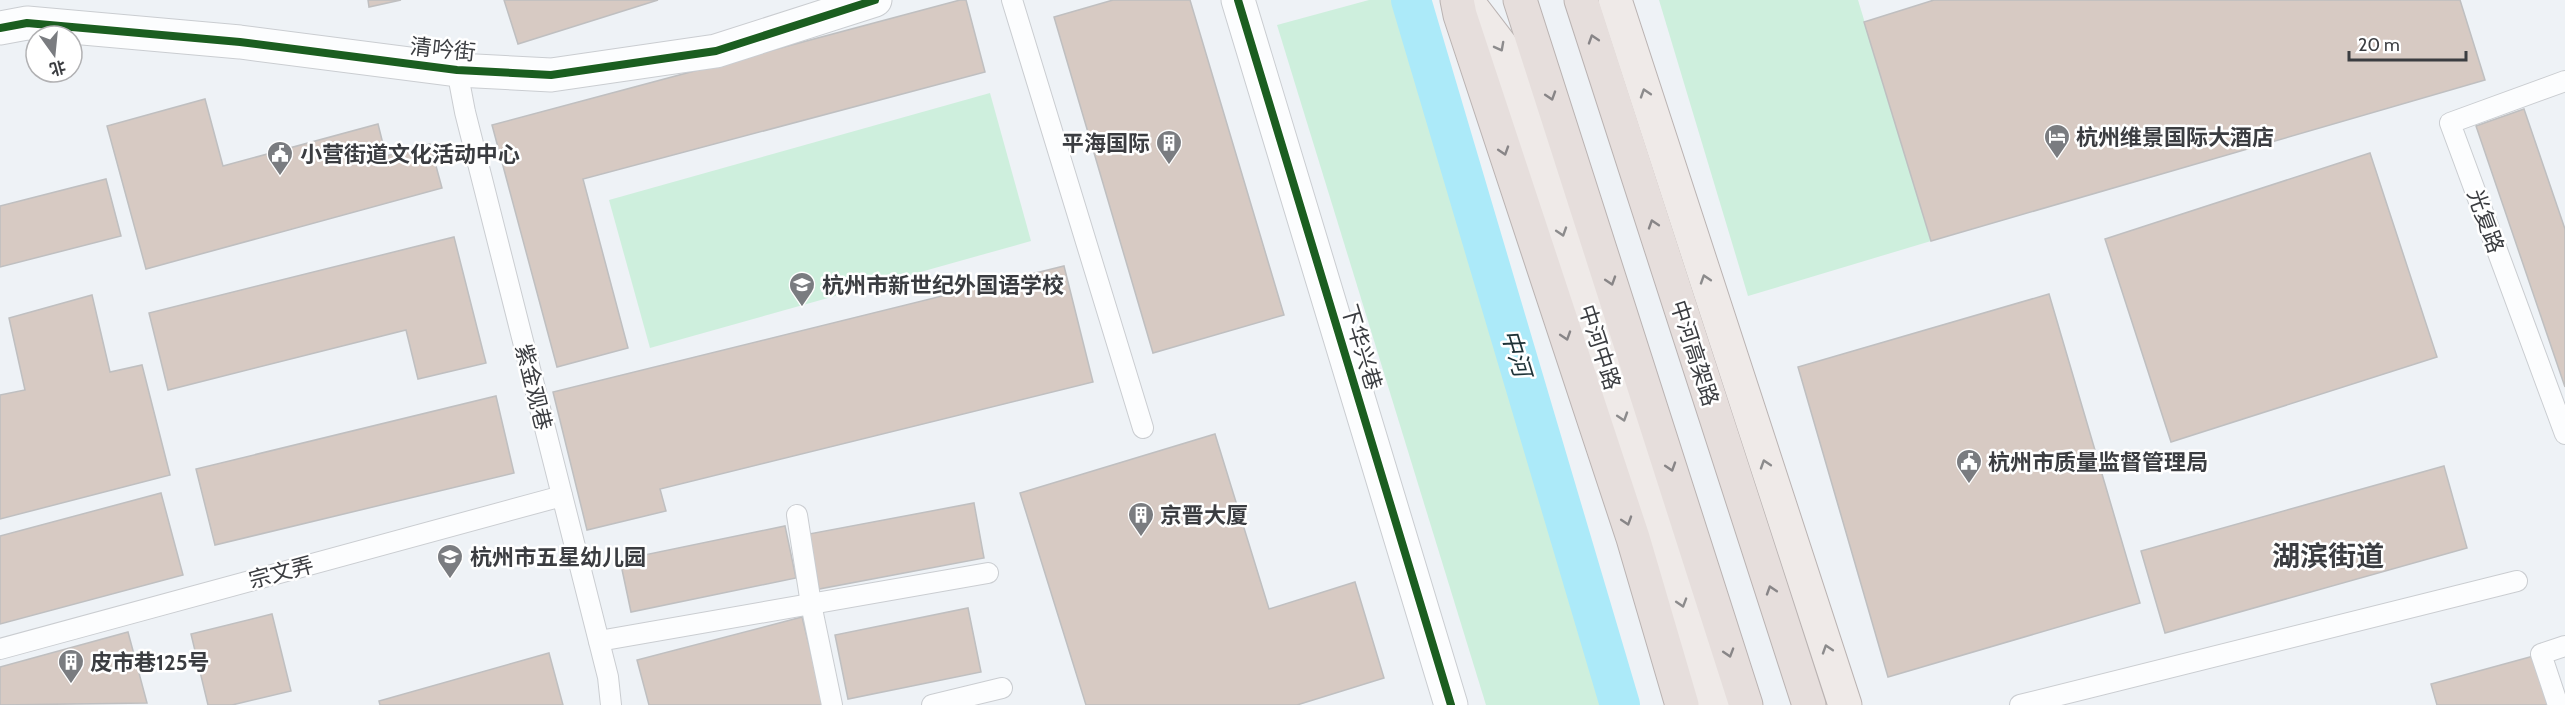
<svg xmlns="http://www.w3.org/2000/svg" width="2565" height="705" font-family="Cabin,'Noto Sans SC',sans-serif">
<rect width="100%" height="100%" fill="#eef2f6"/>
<!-- green -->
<g fill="#ceefdd">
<path d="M1369,0H1411L1627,705H1486L1277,25Z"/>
<path d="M1659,0H1858L1931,241L1748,296Z"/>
<path d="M990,93L1031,241L650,348L609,200Z"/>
</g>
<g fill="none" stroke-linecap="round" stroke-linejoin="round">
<!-- canal -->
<path stroke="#aceaf9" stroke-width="40" d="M1411,0L1620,705"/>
</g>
<!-- building -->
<g fill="#d7cac3" stroke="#bfbfc0" stroke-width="1.5">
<path d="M368,0H401L369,7Z"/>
<path d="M504,0H658L518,44Z"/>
<path d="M960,0H966L985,72L583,179L628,348L557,367L492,125Z"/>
<path d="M1113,0H1190L1284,315L1153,353L1054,17Z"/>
<path d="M1934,0H2460L2485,80L1931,241L1864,22Z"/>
<path d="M205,99L223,166L378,124L386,156L430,144L442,188L146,269L107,126Z"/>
<path d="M2524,109L2565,229V387L2476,126Z"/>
<path d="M2370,153L2437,357L2171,442L2105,239Z"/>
<path d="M106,179L121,236L0,267V206Z"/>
<path d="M454,237L486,363L418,379L406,330L168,390L149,313Z"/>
<path d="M1064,266L1093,382L660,489L666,511L587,530L553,392Z"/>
<path d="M2049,294L2140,603L1888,677L1798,367Z"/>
<path d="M92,295L110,372L142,365L170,475L0,519V395L25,390L9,318Z"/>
<path d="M496,396L514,473L215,545L196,469Z"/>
<path d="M1215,434L1269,609L1355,582L1384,678L1297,705H1086L1020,493Z"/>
<path d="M2444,466L2467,548L2165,633L2141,551Z"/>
<path d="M161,493L183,575L0,624V536Z"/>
<path d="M974,503L984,558L819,589L809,534Z"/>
<path d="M785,526L796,578L631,612L620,560Z"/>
<path d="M968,608L981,672L848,699L835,635Z"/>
<path d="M272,614L291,691L232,705H208L191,634Z"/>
<path d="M802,617L824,705H649L637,660Z"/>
<path d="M128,632L147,703L0,705V667Z"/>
<path d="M549,653L563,705H380L379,701Z"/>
<path d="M2541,654L2555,705H2437L2431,684Z"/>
</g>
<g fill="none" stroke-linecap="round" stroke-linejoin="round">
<defs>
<g id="lane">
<path d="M1012,0L1143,428"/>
<path d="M457,70L465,112L608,677L611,705"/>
<path d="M2565,81L2450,123L2565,434"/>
<path d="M797,515L811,604L832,705"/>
<path d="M599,641L988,573"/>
<path d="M0,649L562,496"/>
<path d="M932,705L1002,688"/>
<path d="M2020,705L2517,581"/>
<path d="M2558,705L2541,654L2565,646"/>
</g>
<g id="street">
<path d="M1238,0L1451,705"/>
<path d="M0,28L27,23L240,42L457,70L551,75L716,51L875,0"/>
</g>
<g id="primary">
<path d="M1466,0L1502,47L1663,539L1713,705"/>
<path d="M1615,0L1845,705"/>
</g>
<g id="highway">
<path d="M1457,0L1460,15L1633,538L1682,705"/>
<path d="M1520,0L1746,705"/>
<path d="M1581,0L1809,705"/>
</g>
</defs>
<!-- lane casing -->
<use href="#lane" stroke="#cacdd1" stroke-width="22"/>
<!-- street casing -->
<use href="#street" stroke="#cacdd1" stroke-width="35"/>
<!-- primary casing -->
<use href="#primary" stroke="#bab3b2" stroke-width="35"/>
<!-- highway casing -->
<use href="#highway" stroke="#bab3b2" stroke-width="35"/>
<!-- lane -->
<use href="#lane" stroke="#fcfdfe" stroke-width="20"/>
<!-- street -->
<use href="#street" stroke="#fcfdfe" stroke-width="33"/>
<!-- primary -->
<use href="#primary" stroke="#efeae8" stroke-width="33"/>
<!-- highway -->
<use href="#highway" stroke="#e6dedc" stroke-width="33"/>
<defs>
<g id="cycleway">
<path d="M1238,0L1451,705"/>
<path d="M0,28L27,23L240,42L457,70L551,75L716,51L875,0"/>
</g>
</defs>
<!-- cycleway casing -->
<use href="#cycleway" stroke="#fff" stroke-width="11"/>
<!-- cycleway -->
<use href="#cycleway" stroke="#1b5e20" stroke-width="8"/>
</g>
<!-- one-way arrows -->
<defs><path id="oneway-chevron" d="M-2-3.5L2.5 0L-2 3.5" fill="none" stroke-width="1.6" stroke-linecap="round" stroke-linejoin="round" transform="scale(1.5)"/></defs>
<g stroke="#888587">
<use href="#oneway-chevron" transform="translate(1593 39) rotate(-108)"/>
<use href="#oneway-chevron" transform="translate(1551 96) rotate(72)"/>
<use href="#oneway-chevron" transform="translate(1504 151) rotate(72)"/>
<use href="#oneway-chevron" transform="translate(1653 224) rotate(-108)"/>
<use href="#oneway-chevron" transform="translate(1611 281) rotate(72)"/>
<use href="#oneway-chevron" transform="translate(1566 336) rotate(72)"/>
<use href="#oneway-chevron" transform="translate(1671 467) rotate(72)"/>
<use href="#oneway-chevron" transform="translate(1627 521) rotate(72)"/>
<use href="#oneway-chevron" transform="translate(1771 590) rotate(-108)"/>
<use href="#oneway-chevron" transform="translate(1729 653) rotate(73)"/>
</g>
<g stroke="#8c8b8c">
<use href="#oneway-chevron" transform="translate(1500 47) rotate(62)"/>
<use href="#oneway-chevron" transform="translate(1645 93) rotate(-108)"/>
<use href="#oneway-chevron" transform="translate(1562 232) rotate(72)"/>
<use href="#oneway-chevron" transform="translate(1705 279) rotate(-108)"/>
<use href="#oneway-chevron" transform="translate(1623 417) rotate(72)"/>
<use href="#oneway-chevron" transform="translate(1765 464) rotate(-108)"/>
<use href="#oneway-chevron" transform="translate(1682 603) rotate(73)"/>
<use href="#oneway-chevron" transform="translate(1827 649) rotate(-108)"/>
</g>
<!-- icons -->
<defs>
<symbol id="hotel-pin" viewBox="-11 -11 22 30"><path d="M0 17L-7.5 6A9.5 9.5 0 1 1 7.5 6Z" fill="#7a7c80" stroke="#fff"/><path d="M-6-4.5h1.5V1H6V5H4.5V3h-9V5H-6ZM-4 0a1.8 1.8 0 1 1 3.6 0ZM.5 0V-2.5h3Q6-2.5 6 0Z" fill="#fff"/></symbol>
<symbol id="building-pin" viewBox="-11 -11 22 30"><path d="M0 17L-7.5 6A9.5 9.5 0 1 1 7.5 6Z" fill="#7a7c80" stroke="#fff"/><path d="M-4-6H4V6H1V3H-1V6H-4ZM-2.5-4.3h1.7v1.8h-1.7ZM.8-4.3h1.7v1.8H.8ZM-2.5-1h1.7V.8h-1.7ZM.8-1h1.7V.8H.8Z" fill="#fff"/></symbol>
<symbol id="civic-pin" viewBox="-11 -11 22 30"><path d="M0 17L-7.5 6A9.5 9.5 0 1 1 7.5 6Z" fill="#7a7c80" stroke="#fff"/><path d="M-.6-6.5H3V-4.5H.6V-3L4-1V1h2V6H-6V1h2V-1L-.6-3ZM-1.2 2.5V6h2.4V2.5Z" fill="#fff"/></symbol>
<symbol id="school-pin" viewBox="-11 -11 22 30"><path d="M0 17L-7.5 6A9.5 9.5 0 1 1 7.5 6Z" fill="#7a7c80" stroke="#fff"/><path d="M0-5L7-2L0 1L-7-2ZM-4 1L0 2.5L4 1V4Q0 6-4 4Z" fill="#fff"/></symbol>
</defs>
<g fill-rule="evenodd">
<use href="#hotel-pin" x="2042" y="122" width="30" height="40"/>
<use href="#building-pin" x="1154" y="128" width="30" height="40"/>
<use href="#civic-pin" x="265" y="139" width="30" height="40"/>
<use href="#school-pin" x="787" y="270" width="30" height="40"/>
<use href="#civic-pin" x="1954" y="447" width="30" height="40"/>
<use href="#building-pin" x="1126" y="500" width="30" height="40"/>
<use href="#school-pin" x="435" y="542" width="30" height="40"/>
<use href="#building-pin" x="56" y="647" width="30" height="40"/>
</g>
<g text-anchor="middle" stroke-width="5" stroke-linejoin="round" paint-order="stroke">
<!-- street labels -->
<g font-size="22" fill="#3b3d41" stroke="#fff">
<text transform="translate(443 49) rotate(6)" y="8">清吟街</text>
<text transform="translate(2486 221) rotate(70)" y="8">光复路</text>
<text transform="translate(1362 347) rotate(73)" y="8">下华兴巷</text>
<text transform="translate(1600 347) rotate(72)" y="8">中河中路</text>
<text transform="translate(1695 353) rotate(72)" y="8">中河高架路</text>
<text transform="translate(534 387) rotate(76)" y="8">紫金观巷</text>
<text transform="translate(281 572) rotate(-15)" y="8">宗文弄</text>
</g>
<!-- poi labels -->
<g font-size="22" font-weight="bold" fill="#3b3d41" stroke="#fff" text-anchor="start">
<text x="2076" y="145">杭州维景国际大酒店</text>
<text x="1150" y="151" text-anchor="end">平海国际</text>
<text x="300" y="162">小营街道文化活动中心</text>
<text x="822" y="293">杭州市新世纪外国语学校</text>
<text x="1988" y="470">杭州市质量监督管理局</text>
<text x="1160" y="523">京晋大厦</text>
<text x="470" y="565">杭州市五星幼儿园</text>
<text x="90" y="670">皮市巷125号</text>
</g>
<!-- water labels -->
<g font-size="24" font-style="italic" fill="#1e3237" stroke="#fff">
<text transform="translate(1516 353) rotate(73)" y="8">中河</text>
</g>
<!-- district labels -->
<g font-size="28" font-weight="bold" fill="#3b3d41" stroke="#fff">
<text x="2328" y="566">湖滨街道</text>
</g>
</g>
<!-- north arrow -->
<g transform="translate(54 54) rotate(165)"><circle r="28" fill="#ffffff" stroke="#b1b1b3" stroke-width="1.5"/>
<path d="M0-4.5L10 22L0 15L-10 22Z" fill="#7a7c80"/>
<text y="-9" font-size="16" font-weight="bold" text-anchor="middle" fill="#3b3d41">北</text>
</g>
<!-- scale -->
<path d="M2349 51v9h117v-9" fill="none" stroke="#3b3d41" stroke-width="3"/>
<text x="2358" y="51" font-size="18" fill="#3b3d41" stroke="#ffffff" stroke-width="4.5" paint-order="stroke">20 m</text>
</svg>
